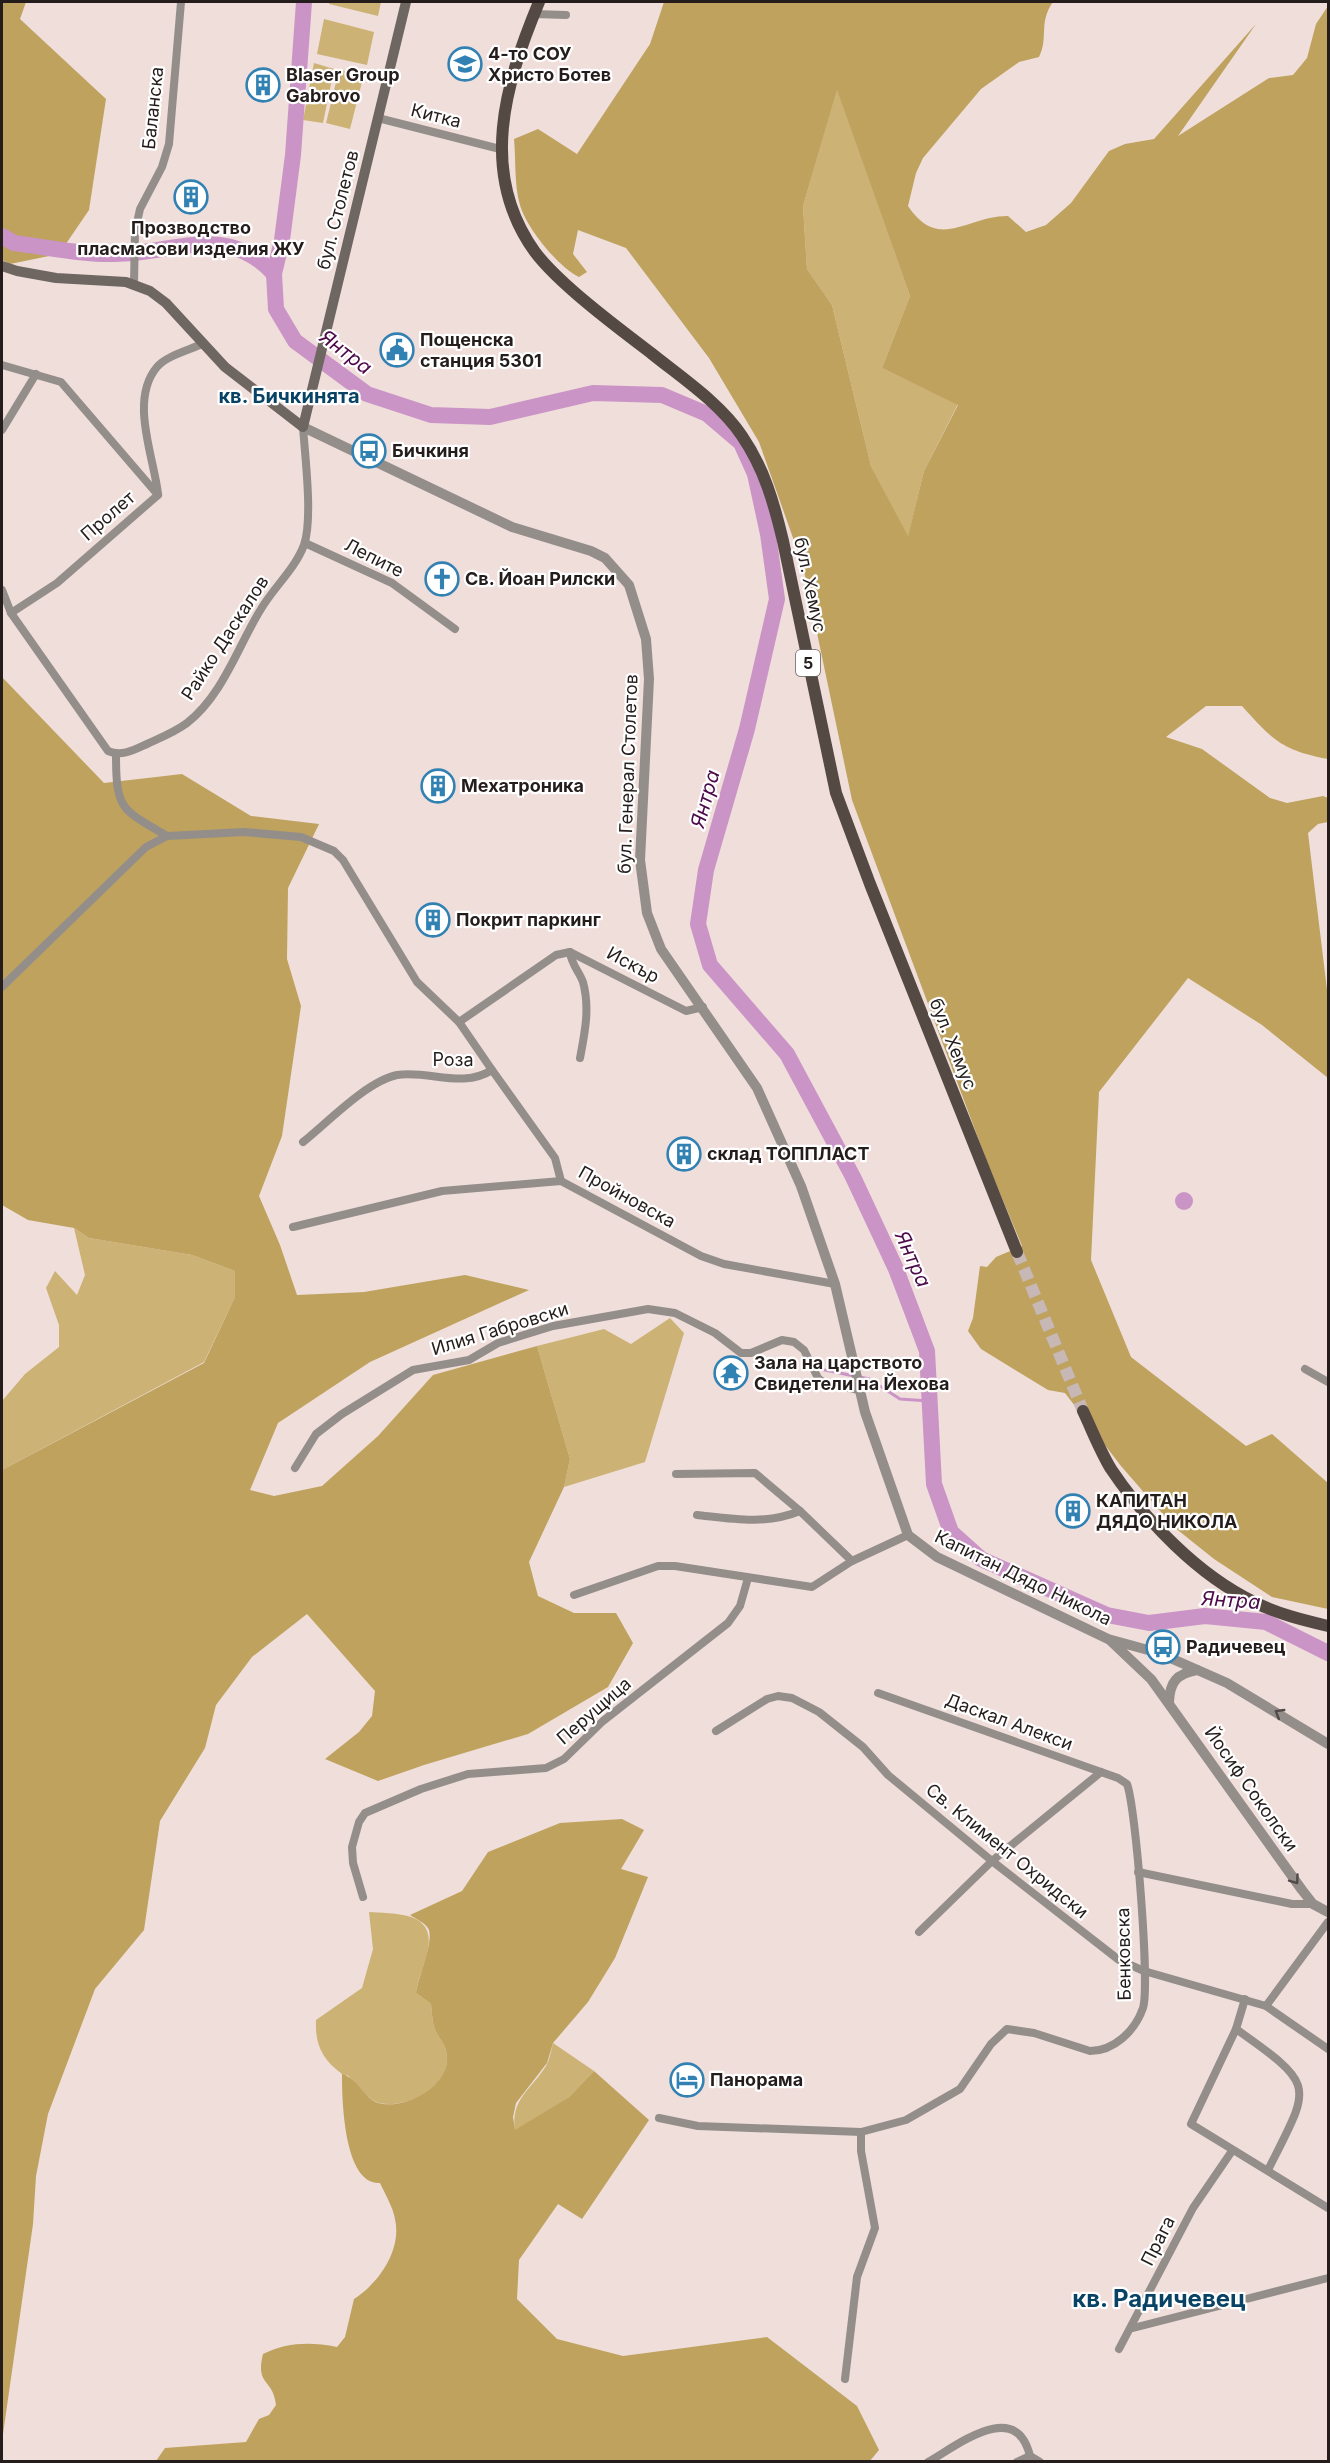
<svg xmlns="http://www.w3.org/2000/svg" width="1330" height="2463" font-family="Inter,sans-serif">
<rect width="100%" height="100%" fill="#f0dedb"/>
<!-- green -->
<g fill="#ccb275">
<path d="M329,2H381L378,16L329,4Z"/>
<path d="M324,19L374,32L367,65L317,54Z"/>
<path d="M314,63L334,69L323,123L303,120Z"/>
<path d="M339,70L364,74L350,129L326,123Z"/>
<path d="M837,89L910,296L882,368L958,404L924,471L908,537L871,466L832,305L807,269L803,206Z"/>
<path d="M74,1228L89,1238L192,1255L235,1271V1297L204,1362L2,1470V1401L25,1374L59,1347V1325L46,1288L55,1271L77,1295L85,1275Z"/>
<path d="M670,1318L684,1333L645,1462L564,1487L570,1459L537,1346L604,1329L631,1344Z"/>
<path d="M369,1912C394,1914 435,1911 428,1948C426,1963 418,1977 416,1993L431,2004C432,2011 432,2020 434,2027C438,2040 448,2043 447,2061C445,2090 404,2109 379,2103C368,2100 356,2083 347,2075L342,2080V2074C322,2059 315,2045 316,2020L362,1988L373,1949Z"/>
<path d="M553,2043L594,2071L569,2097L515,2131C510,2099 531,2090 546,2066C550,2059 551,2051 553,2043Z"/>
</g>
<!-- forest -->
<g fill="#bea25e" fill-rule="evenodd">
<path d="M2,2H26L20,19L106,99L89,210L59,254L10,264L2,260Z"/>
<path d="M664,2H1053C1038,23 1049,37 1039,57L1019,62L981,89L923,158L916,173L908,206C939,252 966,216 1008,216L1026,232L1046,225L1071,203L1109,151L1125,144L1154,139L1256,24L1178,136L1269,78L1293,75L1307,58L1316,24L1328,6V759C1281,750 1273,740 1242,706H1206L1166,737L1202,749L1270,798L1287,803L1323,796L1328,798V822L1318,824L1308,833L1328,998V1078L1262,1025L1188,978L1099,1092L1091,1260L1131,1357L1246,1446L1272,1434L1328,1483V1609L1272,1597L1214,1559L1174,1527L1121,1466L1065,1393L1048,1390L981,1349L968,1331L973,1318L980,1266L987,1267L996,1257L1022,1246L987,1162L852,800L803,566L759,442L709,358L626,248L578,230L573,254L587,272L579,277C558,267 526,227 520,205C514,185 516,159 514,139L538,129L577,154L650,44ZM837,90L910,296L882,368L958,405L924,471L908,536L871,466L832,305L807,269L803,206Z"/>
<path d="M2,677L104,783L182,774L251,816L319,824L288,888L287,959L301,1006L282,1136L259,1196L280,1245L297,1295L364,1292L465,1275L529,1290L370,1362L278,1423L250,1490L274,1496L322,1486L378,1436L433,1375L537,1346L570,1459L564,1487L529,1562L538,1596L574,1613H616L633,1643L608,1687L528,1734L424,1765L378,1781L325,1759L359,1732L372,1716L375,1691L307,1614L252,1657L216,1705L205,1748L160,1821L144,1930L95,1989L48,2114L36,2176L33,2224L2,2441V1470L204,1363L235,1297V1271L192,1255L89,1238L74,1228L28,1220L2,1205Z"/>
<path d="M622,1819L644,1830L621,1869L648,1877L615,1958L588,2002L553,2043L547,2063L516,2103L513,2117L515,2130L569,2097L594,2071L649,2120L582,2219L558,2204L519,2260L517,2299L557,2339L623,2356L767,2337L857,2406L879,2450L869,2462L156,2461L165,2448L246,2442L259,2419L269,2415L276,2405C273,2378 255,2386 263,2354C288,2342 310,2342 337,2347L345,2337L354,2299C379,2283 402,2250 395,2219C393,2207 385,2194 380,2183C344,2185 342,2101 342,2074C357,2078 364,2098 378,2103C403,2110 445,2089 447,2061C448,2043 438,2040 434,2027C432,2020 432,2011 431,2004L416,1993C418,1977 433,1945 429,1930C426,1923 416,1919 410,1915L462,1891L488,1852L560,1823Z"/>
</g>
<!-- water -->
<circle fill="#cb94c6" cx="1184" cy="1201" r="9"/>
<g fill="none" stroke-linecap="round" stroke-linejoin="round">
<!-- stream -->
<g stroke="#cb94c6" stroke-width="3">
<path d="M820,1369L854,1376"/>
<path d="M860,1377L869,1379L900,1399L929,1401"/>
</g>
<!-- river -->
<g stroke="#cb94c6" stroke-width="16">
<path d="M304,2L293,155L282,240L274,274L276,309L295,341L367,394L431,415L490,417L593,393L662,395L707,414L741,443L755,474L768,534L777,599L747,729L706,870L698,924L710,965L787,1054L853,1177L896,1269L927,1351L934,1484L951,1532L981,1559L1107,1615L1149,1623L1205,1616L1266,1622L1328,1653"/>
<path d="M2,236L14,243C47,247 82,255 115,254C174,254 227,222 274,274"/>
</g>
<!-- primary-tunnel -->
<path stroke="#c7b7b5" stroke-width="12" stroke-dasharray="12 6" stroke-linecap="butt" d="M1017,1252L1083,1411"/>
<!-- minor -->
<g stroke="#948e8a" stroke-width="8">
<path d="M534,14L566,15"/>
<path d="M378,118L500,149"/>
<path d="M134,284L135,232L140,209L162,167L169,144L181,2"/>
<path d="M2,365L61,382L158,495"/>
<path d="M2,430L36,374"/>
<path d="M158,494C154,457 129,400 157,367C166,356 189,350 202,344"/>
<path d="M305,543L392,583L455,629"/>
<path d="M2,590L11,613L108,751C122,757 134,750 147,744C160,738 175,732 187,723C223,695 238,646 261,609C274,587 295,569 304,545C313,519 305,456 303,427"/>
<path d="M11,613L57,583L158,495"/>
<path d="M116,754C116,810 121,809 167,836"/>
<path d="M570,952C571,964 579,971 583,982C590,1008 585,1032 580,1058"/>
<path d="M2,987L146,847L167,836L244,832L301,837L334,851L343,860L417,982L459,1022L492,1070"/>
<path d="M459,1022L556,955L570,952L686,1011L703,1007"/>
<path d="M303,1142C327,1123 367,1081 397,1075C430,1070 462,1089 492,1070L555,1158L561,1181"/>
<path d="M293,1227L442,1191L561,1181L701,1256L724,1264L835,1284"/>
<path d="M1305,1369L1328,1382"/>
<path d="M295,1468L316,1434L342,1414L413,1370L469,1360L498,1343L553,1326L648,1309L675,1313L715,1333L741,1353H751L782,1340L794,1342L804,1350L818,1378L824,1383L859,1390"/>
<path d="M676,1474L755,1473L800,1511L852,1561"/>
<path d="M697,1515C733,1519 766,1525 800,1511"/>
<path d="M574,1595L658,1566H675L812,1587L852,1561L908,1535"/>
<path d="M716,1731L767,1699L778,1696L792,1698L819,1712L863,1747L888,1775L992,1861L1119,1960L1144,1971L1266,2006L1328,2049"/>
<path d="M1138,1872L1292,1904H1313"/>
<path d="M363,1897L353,1863L352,1847L359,1822L365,1813L421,1789L468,1774L546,1768L564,1759L603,1721L728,1623L740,1606L748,1578"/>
<path d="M919,1932L992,1861L1101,1772"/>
<path d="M1245,1999L1236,2029L1191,2124L1328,2208"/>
<path d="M1266,2006L1328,1922"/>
<path d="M1236,2029C1318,2087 1311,2084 1268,2170"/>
<path d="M659,2118L698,2126L861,2132L906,2120L960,2089L991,2044L1007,2029L1034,2033L1090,2051C1114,2051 1135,2031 1143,2008C1150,1986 1136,1808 1127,1784L1118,1778L878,1693"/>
<path d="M1133,2328L1328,2278"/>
<path d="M1119,2349L1193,2208L1232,2151"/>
<path d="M845,2379L857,2277L875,2228L861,2151V2132"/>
<path d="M928,2462C958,2445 1016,2398 1030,2456"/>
<path d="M1017,2462L1030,2456L1040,2462"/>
</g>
<!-- tertiary -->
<g stroke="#948e8a" stroke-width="10">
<path d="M303,427L512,527L591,551L605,558L629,585L646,639L649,679L640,860L647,913L661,949L757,1088L801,1186L835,1284L865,1412L908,1535L937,1557L1108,1639L1159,1653L1227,1683L1328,1744"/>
<path d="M1111,1641L1151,1679L1302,1890L1313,1904L1328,1912"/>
<path d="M1169,1702C1170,1681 1177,1674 1197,1670"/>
</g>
<!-- secondary -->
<path stroke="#6e6660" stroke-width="10" d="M2,266L17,271L56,278L126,282L150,291L166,303L225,367L303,427L406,2"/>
<!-- primary -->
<g stroke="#544a43" stroke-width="12">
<path d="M539,2C505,84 478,173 535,252C559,284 618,328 651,353C682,378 720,403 742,436C764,468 774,503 783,541L836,793L870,884L1017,1252"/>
<path d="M1083,1411C1092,1430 1100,1451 1111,1469C1146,1521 1198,1575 1254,1602C1278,1614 1303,1620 1328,1626"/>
</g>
</g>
<!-- one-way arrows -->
<defs><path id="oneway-chevron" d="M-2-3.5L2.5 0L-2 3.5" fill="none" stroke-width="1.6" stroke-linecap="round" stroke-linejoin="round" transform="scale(1.5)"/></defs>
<g stroke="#514a48">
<use href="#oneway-chevron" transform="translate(1279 1713) rotate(-149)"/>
<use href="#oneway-chevron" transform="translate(1295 1880) rotate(54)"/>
</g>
<!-- icons -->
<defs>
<symbol id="school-ring" viewBox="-11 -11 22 22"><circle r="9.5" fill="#fff" stroke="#3281b3" stroke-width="1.5"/><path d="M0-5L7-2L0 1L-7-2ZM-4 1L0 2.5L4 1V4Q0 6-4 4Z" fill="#3281b3"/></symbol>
<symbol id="building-ring" viewBox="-11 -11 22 22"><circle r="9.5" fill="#fff" stroke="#3281b3" stroke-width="1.5"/><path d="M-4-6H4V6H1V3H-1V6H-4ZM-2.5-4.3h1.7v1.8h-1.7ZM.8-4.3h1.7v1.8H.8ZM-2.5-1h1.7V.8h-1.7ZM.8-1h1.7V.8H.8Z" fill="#3281b3"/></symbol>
<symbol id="civic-ring" viewBox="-11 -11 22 22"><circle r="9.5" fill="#fff" stroke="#3281b3" stroke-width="1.5"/><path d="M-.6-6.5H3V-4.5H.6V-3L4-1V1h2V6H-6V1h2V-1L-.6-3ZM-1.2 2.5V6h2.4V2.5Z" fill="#3281b3"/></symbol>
<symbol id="bus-ring" viewBox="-11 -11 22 22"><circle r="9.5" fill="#fff" stroke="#3281b3" stroke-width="1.5"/><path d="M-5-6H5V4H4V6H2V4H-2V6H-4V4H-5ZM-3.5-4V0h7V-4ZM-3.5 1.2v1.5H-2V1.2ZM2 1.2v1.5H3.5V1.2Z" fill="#3281b3"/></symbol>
<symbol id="church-ring" viewBox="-11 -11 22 22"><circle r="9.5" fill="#fff" stroke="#3281b3" stroke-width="1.5"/><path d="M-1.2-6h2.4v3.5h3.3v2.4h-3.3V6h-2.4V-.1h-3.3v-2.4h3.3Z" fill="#3281b3"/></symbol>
<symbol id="temple-ring" viewBox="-11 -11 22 22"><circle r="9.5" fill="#fff" stroke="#3281b3" stroke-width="1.5"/><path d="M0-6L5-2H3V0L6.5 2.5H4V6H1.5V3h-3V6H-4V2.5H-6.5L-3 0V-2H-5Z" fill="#3281b3"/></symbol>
<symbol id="hotel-ring" viewBox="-11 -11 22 22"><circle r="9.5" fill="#fff" stroke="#3281b3" stroke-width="1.5"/><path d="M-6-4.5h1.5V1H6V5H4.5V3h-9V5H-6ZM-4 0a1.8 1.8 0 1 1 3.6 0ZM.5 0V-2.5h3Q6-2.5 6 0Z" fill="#3281b3"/></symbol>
</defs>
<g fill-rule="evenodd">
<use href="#school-ring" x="446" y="45" width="38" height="38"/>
<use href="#building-ring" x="244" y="66" width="38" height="38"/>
<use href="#building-ring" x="172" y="178" width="38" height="38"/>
<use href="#civic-ring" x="378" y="331" width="38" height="38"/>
<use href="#bus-ring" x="350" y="432" width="38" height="38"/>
<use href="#church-ring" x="423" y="560" width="38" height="38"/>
<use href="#building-ring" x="419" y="767" width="38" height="38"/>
<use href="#building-ring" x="414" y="901" width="38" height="38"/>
<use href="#building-ring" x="665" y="1135" width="38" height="38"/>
<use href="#temple-ring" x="712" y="1354" width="38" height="38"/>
<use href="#building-ring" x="1054" y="1492" width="38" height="38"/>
<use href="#bus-ring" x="1144" y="1628" width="38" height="38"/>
<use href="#hotel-ring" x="668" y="2061" width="38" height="38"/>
</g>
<g text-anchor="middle" stroke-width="4.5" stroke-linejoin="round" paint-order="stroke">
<!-- shield labels -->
<rect fill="#fff" stroke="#666160" stroke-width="1.5" x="796" y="650" width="24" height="26" rx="4.5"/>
<g font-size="16" font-weight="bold" fill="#241d1c">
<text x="808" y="669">5</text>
</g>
<!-- poi labels -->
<g font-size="18" font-weight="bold" fill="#241d1c" stroke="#fff" text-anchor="start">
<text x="488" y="60">4-то СОУ<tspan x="488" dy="21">Христо Ботев</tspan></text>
<text x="286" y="81">Blaser Group<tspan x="286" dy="21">Gabrovo</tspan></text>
<text x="191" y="234" text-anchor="middle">Прозводство<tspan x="191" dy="21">пласмасови изделия ЖУ</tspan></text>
<text x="420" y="346">Пощенска<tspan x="420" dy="21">станция 5301</tspan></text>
<text x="392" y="457">Бичкиня</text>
<text x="465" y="585">Св. Йоан Рилски</text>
<text x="461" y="792">Мехатроника</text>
<text x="456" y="926">Покрит паркинг</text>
<text x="707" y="1160">склад ТОППЛАСТ</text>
<text x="754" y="1369">Зала на царството<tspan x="754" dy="21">Свидетели на Йехова</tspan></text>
<text x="1096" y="1507">КАПИТАН<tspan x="1096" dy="21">ДЯДО НИКОЛА</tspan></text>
<text x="1186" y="1653">Радичевец</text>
<text x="710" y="2086">Панорама</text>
</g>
<!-- street labels -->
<g font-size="18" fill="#241d1c" stroke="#fff">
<text transform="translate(153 108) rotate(-84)" y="6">Баланска</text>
<text transform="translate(436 116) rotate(14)" y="6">Китка</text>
<text transform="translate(338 210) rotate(-76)" y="6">бул. Столетов</text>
<text transform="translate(108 516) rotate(-41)" y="6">Пролет</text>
<text transform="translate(374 558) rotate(27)" y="6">Лепите</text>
<text transform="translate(810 585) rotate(78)" y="6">бул. Хемус</text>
<text transform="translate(225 638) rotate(-57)" y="6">Райко Даскалов</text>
<text transform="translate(628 774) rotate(-88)" y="6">бул. Генерал Столетов</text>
<text transform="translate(633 965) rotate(28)" y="6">Искър</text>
<text transform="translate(953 1044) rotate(68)" y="6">бул. Хемус</text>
<text x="453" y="1066">Роза</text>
<text transform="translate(627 1197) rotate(29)" y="6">Пройновска</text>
<text transform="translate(500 1329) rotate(-17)" y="6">Илия Габровски</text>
<text transform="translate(1023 1578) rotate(26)" y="6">Капитан Дядо Никола</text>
<text transform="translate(594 1711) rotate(-41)" y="6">Перущица</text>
<text transform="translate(1009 1722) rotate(20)" y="6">Даскал Алекси</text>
<text transform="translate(1251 1789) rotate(55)" y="6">Йосиф Соколски</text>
<text transform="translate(1007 1851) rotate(39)" y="6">Св. Климент Охридски</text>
<text transform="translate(1124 1954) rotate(-91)" y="6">Бенковска</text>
<text transform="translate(1158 2241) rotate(-63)" y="6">Прага</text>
</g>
<!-- water labels -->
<g font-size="20" font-style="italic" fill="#4c0a4a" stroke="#fff">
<text transform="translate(346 352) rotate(37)" y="7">Янтра</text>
<text transform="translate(705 799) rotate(-74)" y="7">Янтра</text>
<text transform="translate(913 1259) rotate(66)" y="7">Янтра</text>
<text transform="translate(1231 1600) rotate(4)" y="7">Янтра</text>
</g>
<!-- neighbourhood labels -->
<g font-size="20" font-weight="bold" fill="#084365" stroke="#fff">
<text x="289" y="403">кв. Бичкинята</text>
</g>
<!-- district labels -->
<g font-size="24" font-weight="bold" fill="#084365" stroke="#fff">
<text x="1159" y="2307">кв. Радичевец</text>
</g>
</g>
<!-- border -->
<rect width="1330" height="2463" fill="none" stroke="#241d1c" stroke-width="6"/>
</svg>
